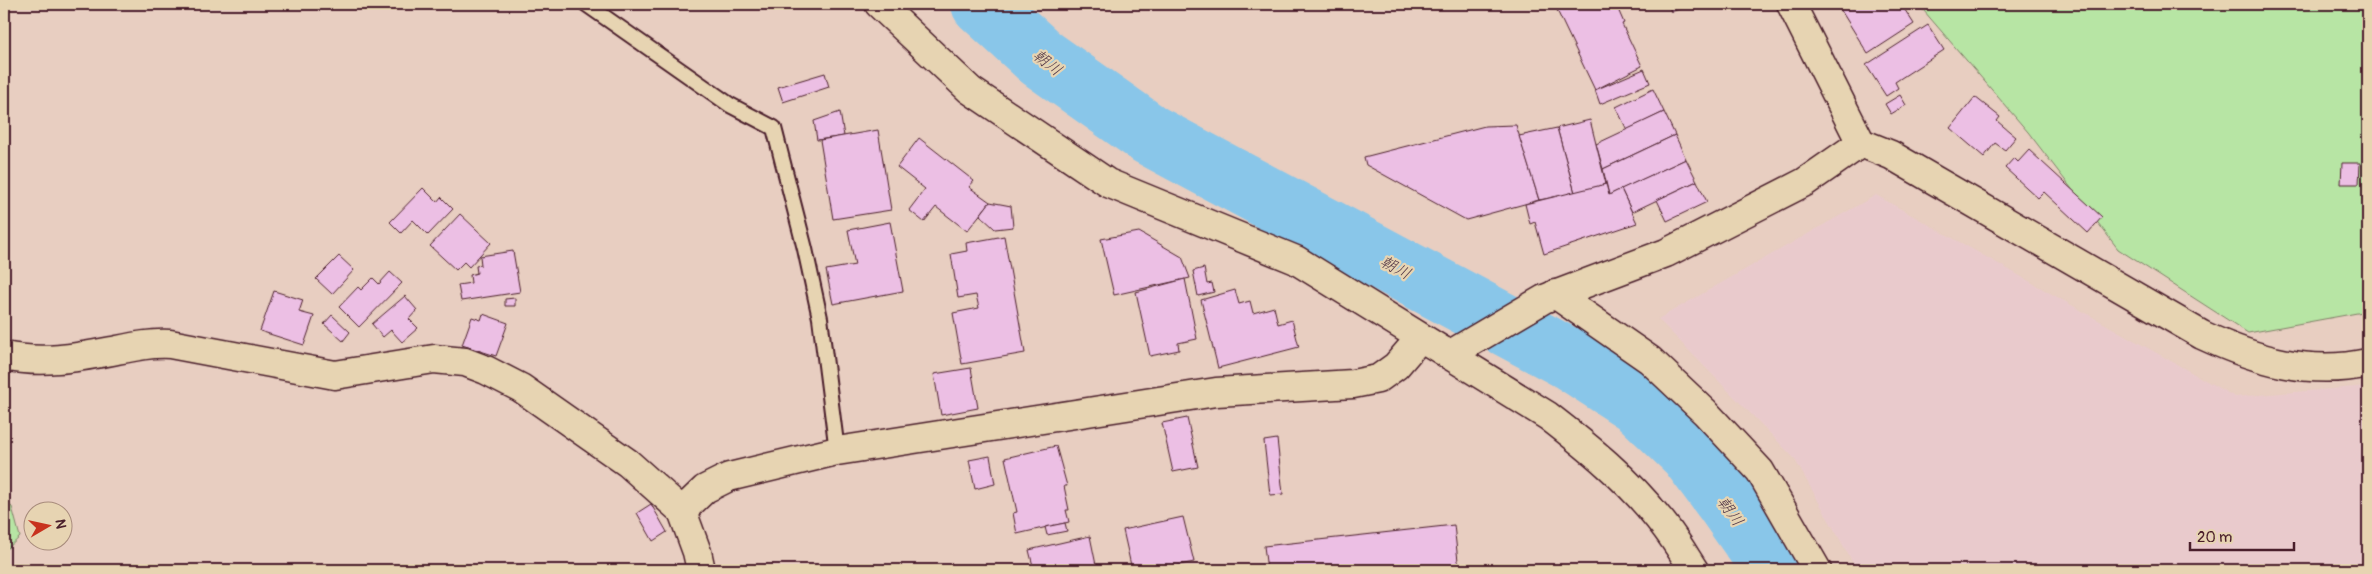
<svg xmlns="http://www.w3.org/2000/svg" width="2372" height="574" font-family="Pangolin,'Klee One',sans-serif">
<rect width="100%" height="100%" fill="#e8cec1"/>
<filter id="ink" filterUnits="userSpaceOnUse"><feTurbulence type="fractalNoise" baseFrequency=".02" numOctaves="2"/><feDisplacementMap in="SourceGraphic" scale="10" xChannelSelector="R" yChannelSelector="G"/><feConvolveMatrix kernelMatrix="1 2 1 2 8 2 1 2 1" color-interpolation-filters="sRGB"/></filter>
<g filter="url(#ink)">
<!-- built -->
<path fill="#e9cacc" d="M1876,195L2235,397L2368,386V570H1857L1794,458L1658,319Z"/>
<!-- green -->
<g fill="#b7e5a4" stroke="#808268">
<path d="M1918,4H2368V311L2248,333L2118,249L2028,132Z"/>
<path d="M4,501L12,507L20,537L7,549L4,550Z"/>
</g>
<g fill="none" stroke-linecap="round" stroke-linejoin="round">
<!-- river -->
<path stroke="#89c6e9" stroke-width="62" d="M982,4L1041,58L1150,135L1571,360L1639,404L1690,453L1724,499L1774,570"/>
</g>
<!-- building -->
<g fill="#ecbfe4" stroke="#4a1f2b">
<path d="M1554,4H1621L1617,7L1624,23L1622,24L1642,66L1595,90Z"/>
<path d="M1668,4H1693L1671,12Z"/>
<path d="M1837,4H1901L1914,24L1868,54Z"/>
<path d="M1928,25L1944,50L1895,82L1898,88L1886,96L1866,65Z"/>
<path d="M1644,69L1650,83L1600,104L1595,90Z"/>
<path d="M825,73L829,87L783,102L778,87Z"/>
<path d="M1653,89L1664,112L1627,130L1616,107Z"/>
<path d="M1900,95L1906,105L1891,114L1885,104Z"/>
<path d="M1975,97L2000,117L1997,121L2016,137L2005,150L1995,143L1984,157L1950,128Z"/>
<path d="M840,112L844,136L817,140L814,121Z"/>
<path d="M1664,112L1675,135L1603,169L1596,144Z"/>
<path d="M1590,120L1606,184L1575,193L1557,128Z"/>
<path d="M1516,125L1539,200L1466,220L1366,165L1364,157L1485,126Z"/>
<path d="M1557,128L1575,193L1539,200L1519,136Z"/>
<path d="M878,130L891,210L833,219L820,140Z"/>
<path d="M1675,135L1686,159L1609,195L1603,169Z"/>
<path d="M919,138L974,181L969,187L990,202L967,231L936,207L924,222L909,210L925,189L897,167Z"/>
<path d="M2029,150L2102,217L2088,233L2044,192L2038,198L2005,168L2014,158L2018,162Z"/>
<path d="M1686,159L1697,181L1632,212L1621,189Z"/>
<path d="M2342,163H2360L2359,184H2341Z"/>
<path d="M1697,181L1707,202L1667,221L1657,200Z"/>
<path d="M1606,184L1609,195L1621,189L1637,223L1544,254L1535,222L1530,224L1525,204Z"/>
<path d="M423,188L437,202L441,197L453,209L428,235L413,220L401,233L390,222Z"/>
<path d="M990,202L1011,206L1013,227L995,229L980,215Z"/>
<path d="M460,214L491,243L469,267L464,262L456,270L430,246Z"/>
<path d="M890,222L903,291L833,304L826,270L855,265L848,230Z"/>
<path d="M1139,232L1182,257L1190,278L1114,295L1101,239Z"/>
<path d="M1004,236L1025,353L962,364L953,313L979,308L976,295L958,298L951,254L967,251L966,243Z"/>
<path d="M513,251L520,292L461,301L458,285L471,283L470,275L477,273L476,266L481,265L480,256Z"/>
<path d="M339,256L354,270L332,294L316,279Z"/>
<path d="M1204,268L1207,284L1212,283L1214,292L1198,296L1193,271Z"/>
<path d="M390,272L402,283L359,327L339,307L358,287L361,290L373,278L379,284Z"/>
<path d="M1185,279L1197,339L1178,343L1179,350L1150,356L1136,292Z"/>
<path d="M1235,290L1239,304L1250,301L1253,313L1274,307L1278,324L1292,320L1299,347L1218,368L1201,300Z"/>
<path d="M274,291L303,300L299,312L314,316L304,345L260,331Z"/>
<path d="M405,296L417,310L409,319L418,328L402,342L391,330L383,337L372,324Z"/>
<path d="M515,298V306H505V299Z"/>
<path d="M483,314L508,323L496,356L462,345L472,317L481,320Z"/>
<path d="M332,315L350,332L343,341L324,324Z"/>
<path d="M971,368L978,408L941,415L934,374Z"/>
<path d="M1187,418L1198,467L1173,472L1162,423Z"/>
<path d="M1277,439L1283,494L1270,495L1264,441Z"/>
<path d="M1056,446L1067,486H1064L1069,510H1066L1069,522L1017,534L1013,513L1017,512L1005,458Z"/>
<path d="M990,456L995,484L975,489L969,460Z"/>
<path d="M651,504L667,532L653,541L637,513Z"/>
<path d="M1183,517L1194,562L1155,570H1132L1123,530Z"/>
<path d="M1065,523L1067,531L1047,535L1045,527Z"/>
<path d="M1454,525L1459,570H1267L1264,546Z"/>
<path d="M1090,536L1097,570H1034L1029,550Z"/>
</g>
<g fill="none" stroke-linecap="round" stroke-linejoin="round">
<defs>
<path id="service" d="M586,4L730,105L774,128L805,249L820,318L837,451"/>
<g id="minor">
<path d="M1791,4L1861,143L1891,155L2202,335C2256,360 2309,376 2368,363"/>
<path d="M1555,294L1650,360L1705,412L1760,471L1817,570"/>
<path d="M1449,355L1544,299L1666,253L1805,182L1861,143"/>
<path d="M4,356C41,364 75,358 112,351C132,347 149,343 170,344L335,375L434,359L465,362L486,370L521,388L628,463L682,511L697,552L701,570"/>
<path d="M682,511L705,489L729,477L837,451L1216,392L1353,384L1378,379L1396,366L1420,338"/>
</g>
<path id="tertiary" d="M879,4L970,90L1108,183L1296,260L1548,416C1588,447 1628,479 1659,519C1672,534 1683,553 1694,570"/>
</defs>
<!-- service casing -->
<use href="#service" stroke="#4a1f2b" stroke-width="18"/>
<!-- minor casing -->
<use href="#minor" stroke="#4a1f2b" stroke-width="31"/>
<!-- tertiary casing -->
<use href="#tertiary" stroke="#4a1f2b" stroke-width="31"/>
<!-- service -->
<use href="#service" stroke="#e7d4b2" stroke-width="14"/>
<!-- minor -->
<use href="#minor" stroke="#e7d4b2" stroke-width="28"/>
<!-- tertiary -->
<use href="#tertiary" stroke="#e7d4b2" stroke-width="28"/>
</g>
</g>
<g text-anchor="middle" stroke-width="4.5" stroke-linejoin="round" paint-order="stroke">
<!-- water labels -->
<g font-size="16" font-style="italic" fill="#533848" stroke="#e7d4b2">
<text transform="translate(1048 62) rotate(38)" y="6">朝川</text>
<text transform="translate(1396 267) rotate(28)" y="6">朝川</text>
<text transform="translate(1731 511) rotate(54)" y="6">朝川</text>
</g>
</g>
<!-- margin -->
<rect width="2372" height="574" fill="none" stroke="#e7d4b2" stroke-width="20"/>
<rect x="10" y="10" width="2352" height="554" fill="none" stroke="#4a1f2b" stroke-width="2" filter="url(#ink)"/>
<!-- north arrow -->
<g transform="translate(48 526) rotate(81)"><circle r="24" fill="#e7d4b2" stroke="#a88c7c"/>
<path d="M0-4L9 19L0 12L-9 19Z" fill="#c8321e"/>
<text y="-8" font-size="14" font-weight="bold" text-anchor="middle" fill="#4a1f2b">N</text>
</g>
<!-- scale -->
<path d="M2190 542v8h104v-8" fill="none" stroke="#4a1f2b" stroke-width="2.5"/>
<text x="2197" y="542" font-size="15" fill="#4a1f2b" stroke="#e7d4b2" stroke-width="4" paint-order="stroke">20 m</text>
</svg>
